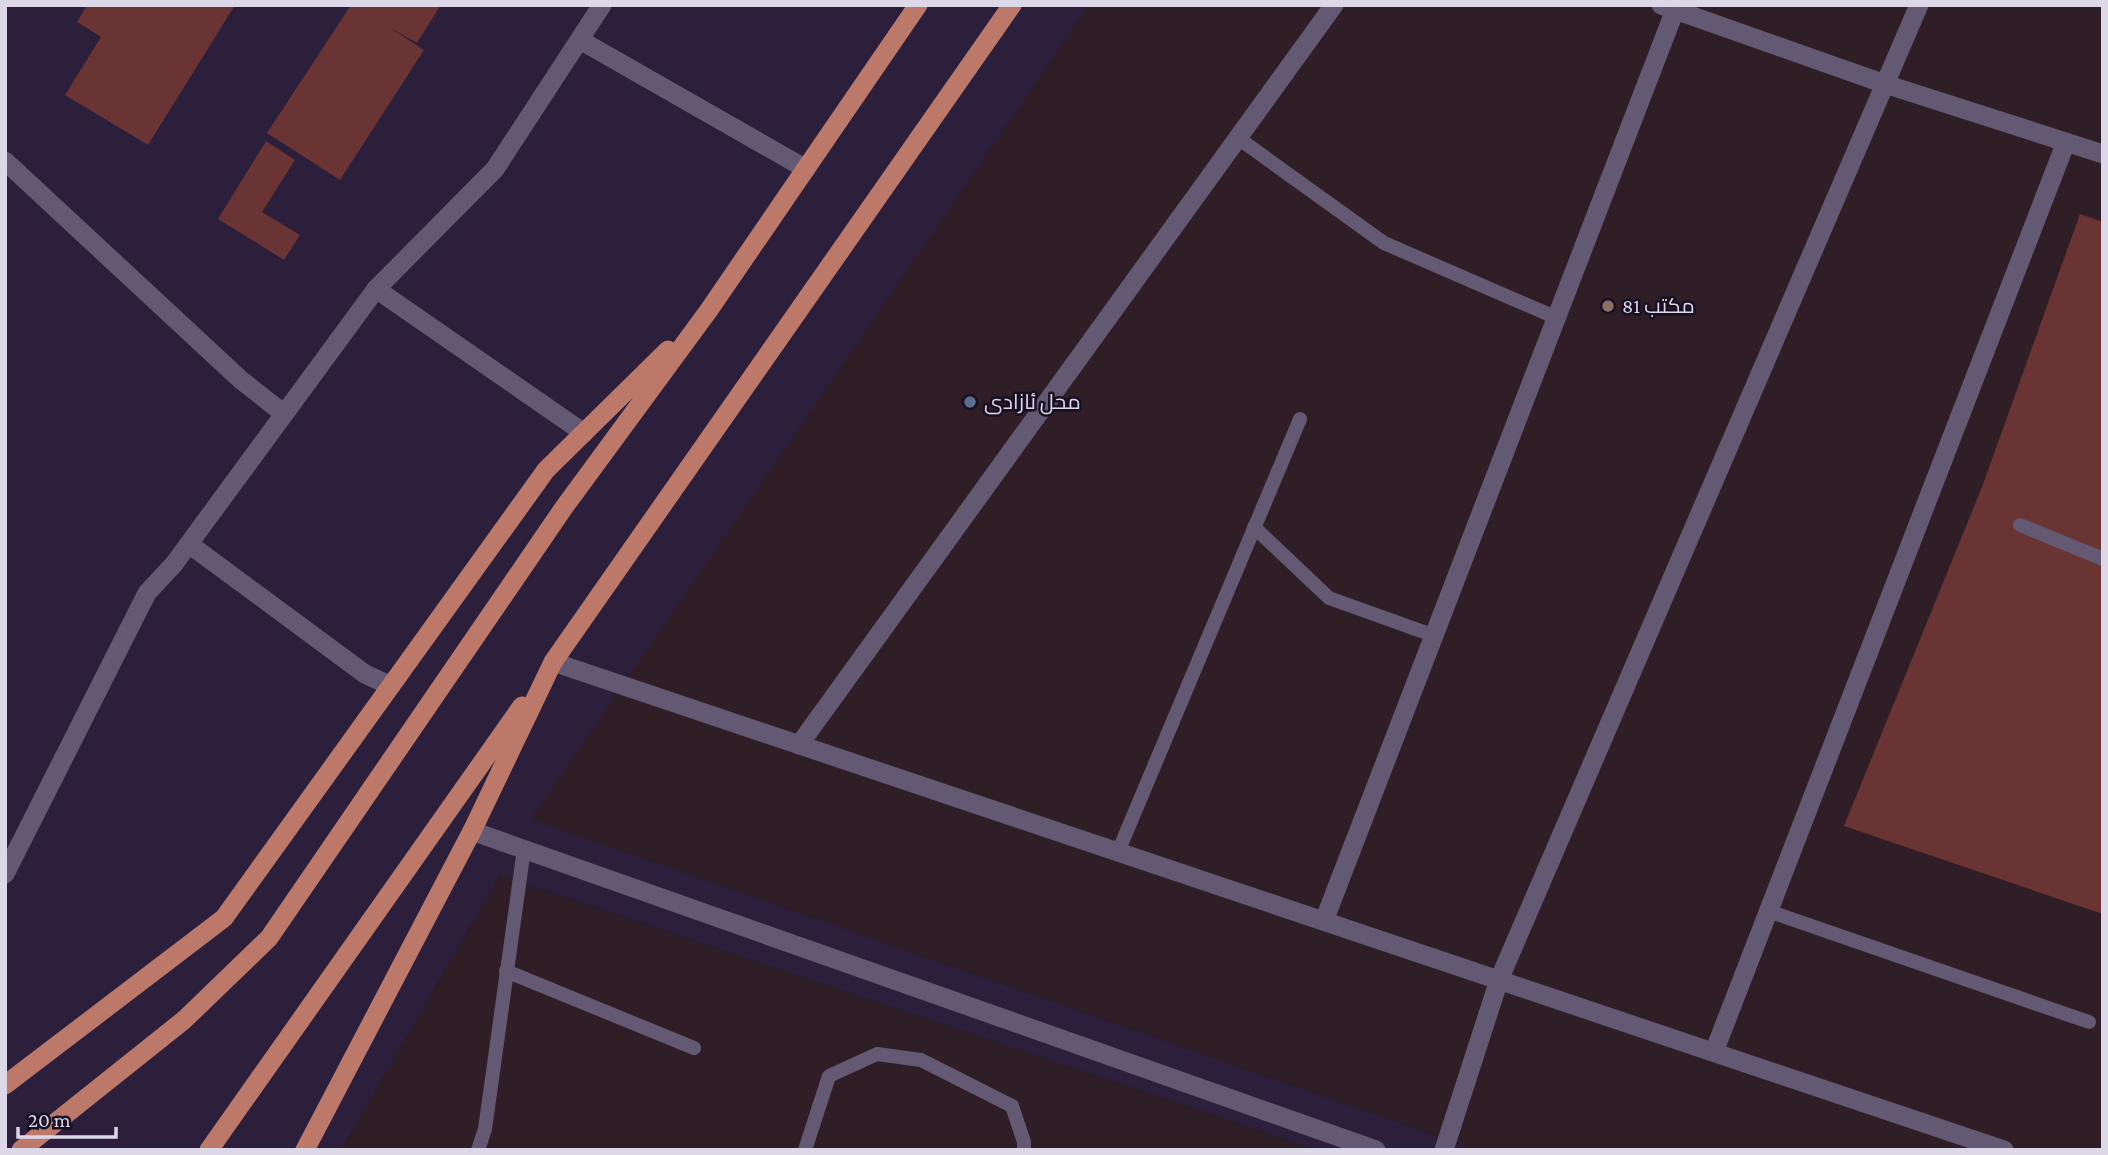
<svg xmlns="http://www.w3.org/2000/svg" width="2108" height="1155" font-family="'Crimson Pro',Cairo,serif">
<rect width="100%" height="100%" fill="#21182e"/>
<!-- commercial -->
<g fill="#301e26">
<path d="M1089,5H2103V1150H1477L530,819Z"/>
<path d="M500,875L1317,1150H341Z"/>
</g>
<!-- built -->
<path fill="#2b1f3b" d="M5,5H1089L531,819L1477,1150H1317L500,875L341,1150H5Z"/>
<!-- building -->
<g fill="#6a3434">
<path d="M87,5H235L148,145L65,95L101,37L77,22Z"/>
<path d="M351,5H441L417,43L389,27L424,50L340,180L267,133Z"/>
<path d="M266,141L295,160L262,212L300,235L284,260L218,219Z"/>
<path d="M2080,214L2103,222V914L1844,826L1982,487Z"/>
</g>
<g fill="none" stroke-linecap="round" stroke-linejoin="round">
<!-- service -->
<g stroke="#635973" stroke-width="14">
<path d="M1238,138L1384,243L1557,318"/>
<path d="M2020,525L2103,559"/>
<path d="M1254,527L1329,598L1435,636"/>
<path d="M1118,852L1300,419"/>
<path d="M1768,911L2089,1022"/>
<path d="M506,971L694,1048"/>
<path d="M478,1150L485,1129L524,849"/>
<path d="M805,1150L829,1076L877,1054L921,1060L1012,1106L1024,1142V1150"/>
</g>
<!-- minor -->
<g stroke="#635973" stroke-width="19">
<path d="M1661,5L1885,84L2103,154"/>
<path d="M580,40L806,169"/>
<path d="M5,161L241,380L283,413"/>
<path d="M376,289L584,433"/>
<path d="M189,544L365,674L391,686"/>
<path d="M553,662L2004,1150"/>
<path d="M799,745L1334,5"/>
<path d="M472,831L1376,1150"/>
<path d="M5,874L147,593L174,564L376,289L495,169L602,5"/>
<path d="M1324,921L1675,10"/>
<path d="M1714,1052L2066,142"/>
<path d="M1444,1150L1499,980L1919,5"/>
</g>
<!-- trunk -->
<g stroke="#bc796a" stroke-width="19">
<path d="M5,1085L224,918L546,470L668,350"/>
<path d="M21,1150L184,1020L269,938L565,506L709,310L918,5"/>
<path d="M209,1150L522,706"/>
<path d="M305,1150L472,831L553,662L1012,5"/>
</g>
</g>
<!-- markers -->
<circle fill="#8d6e63" stroke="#180f24" stroke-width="2.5" cx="1608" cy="306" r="7"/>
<circle fill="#5c6f8a" stroke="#180f24" stroke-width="2.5" cx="970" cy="402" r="7"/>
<g text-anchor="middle" stroke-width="5" stroke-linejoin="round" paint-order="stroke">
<!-- poi labels -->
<g font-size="21" fill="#ddd8e7" stroke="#180f24" text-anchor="start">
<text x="1622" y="313">مكتب 81</text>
<text x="984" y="409">محل ئازادى</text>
</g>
</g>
<!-- border -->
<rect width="2108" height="1155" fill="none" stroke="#ddd8e7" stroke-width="14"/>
<!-- scale -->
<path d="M18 1127v10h98v-10" fill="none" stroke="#ddd8e7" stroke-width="3.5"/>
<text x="28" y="1127" font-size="21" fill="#ddd8e7" stroke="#180f24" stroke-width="5" paint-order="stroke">20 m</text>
</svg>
